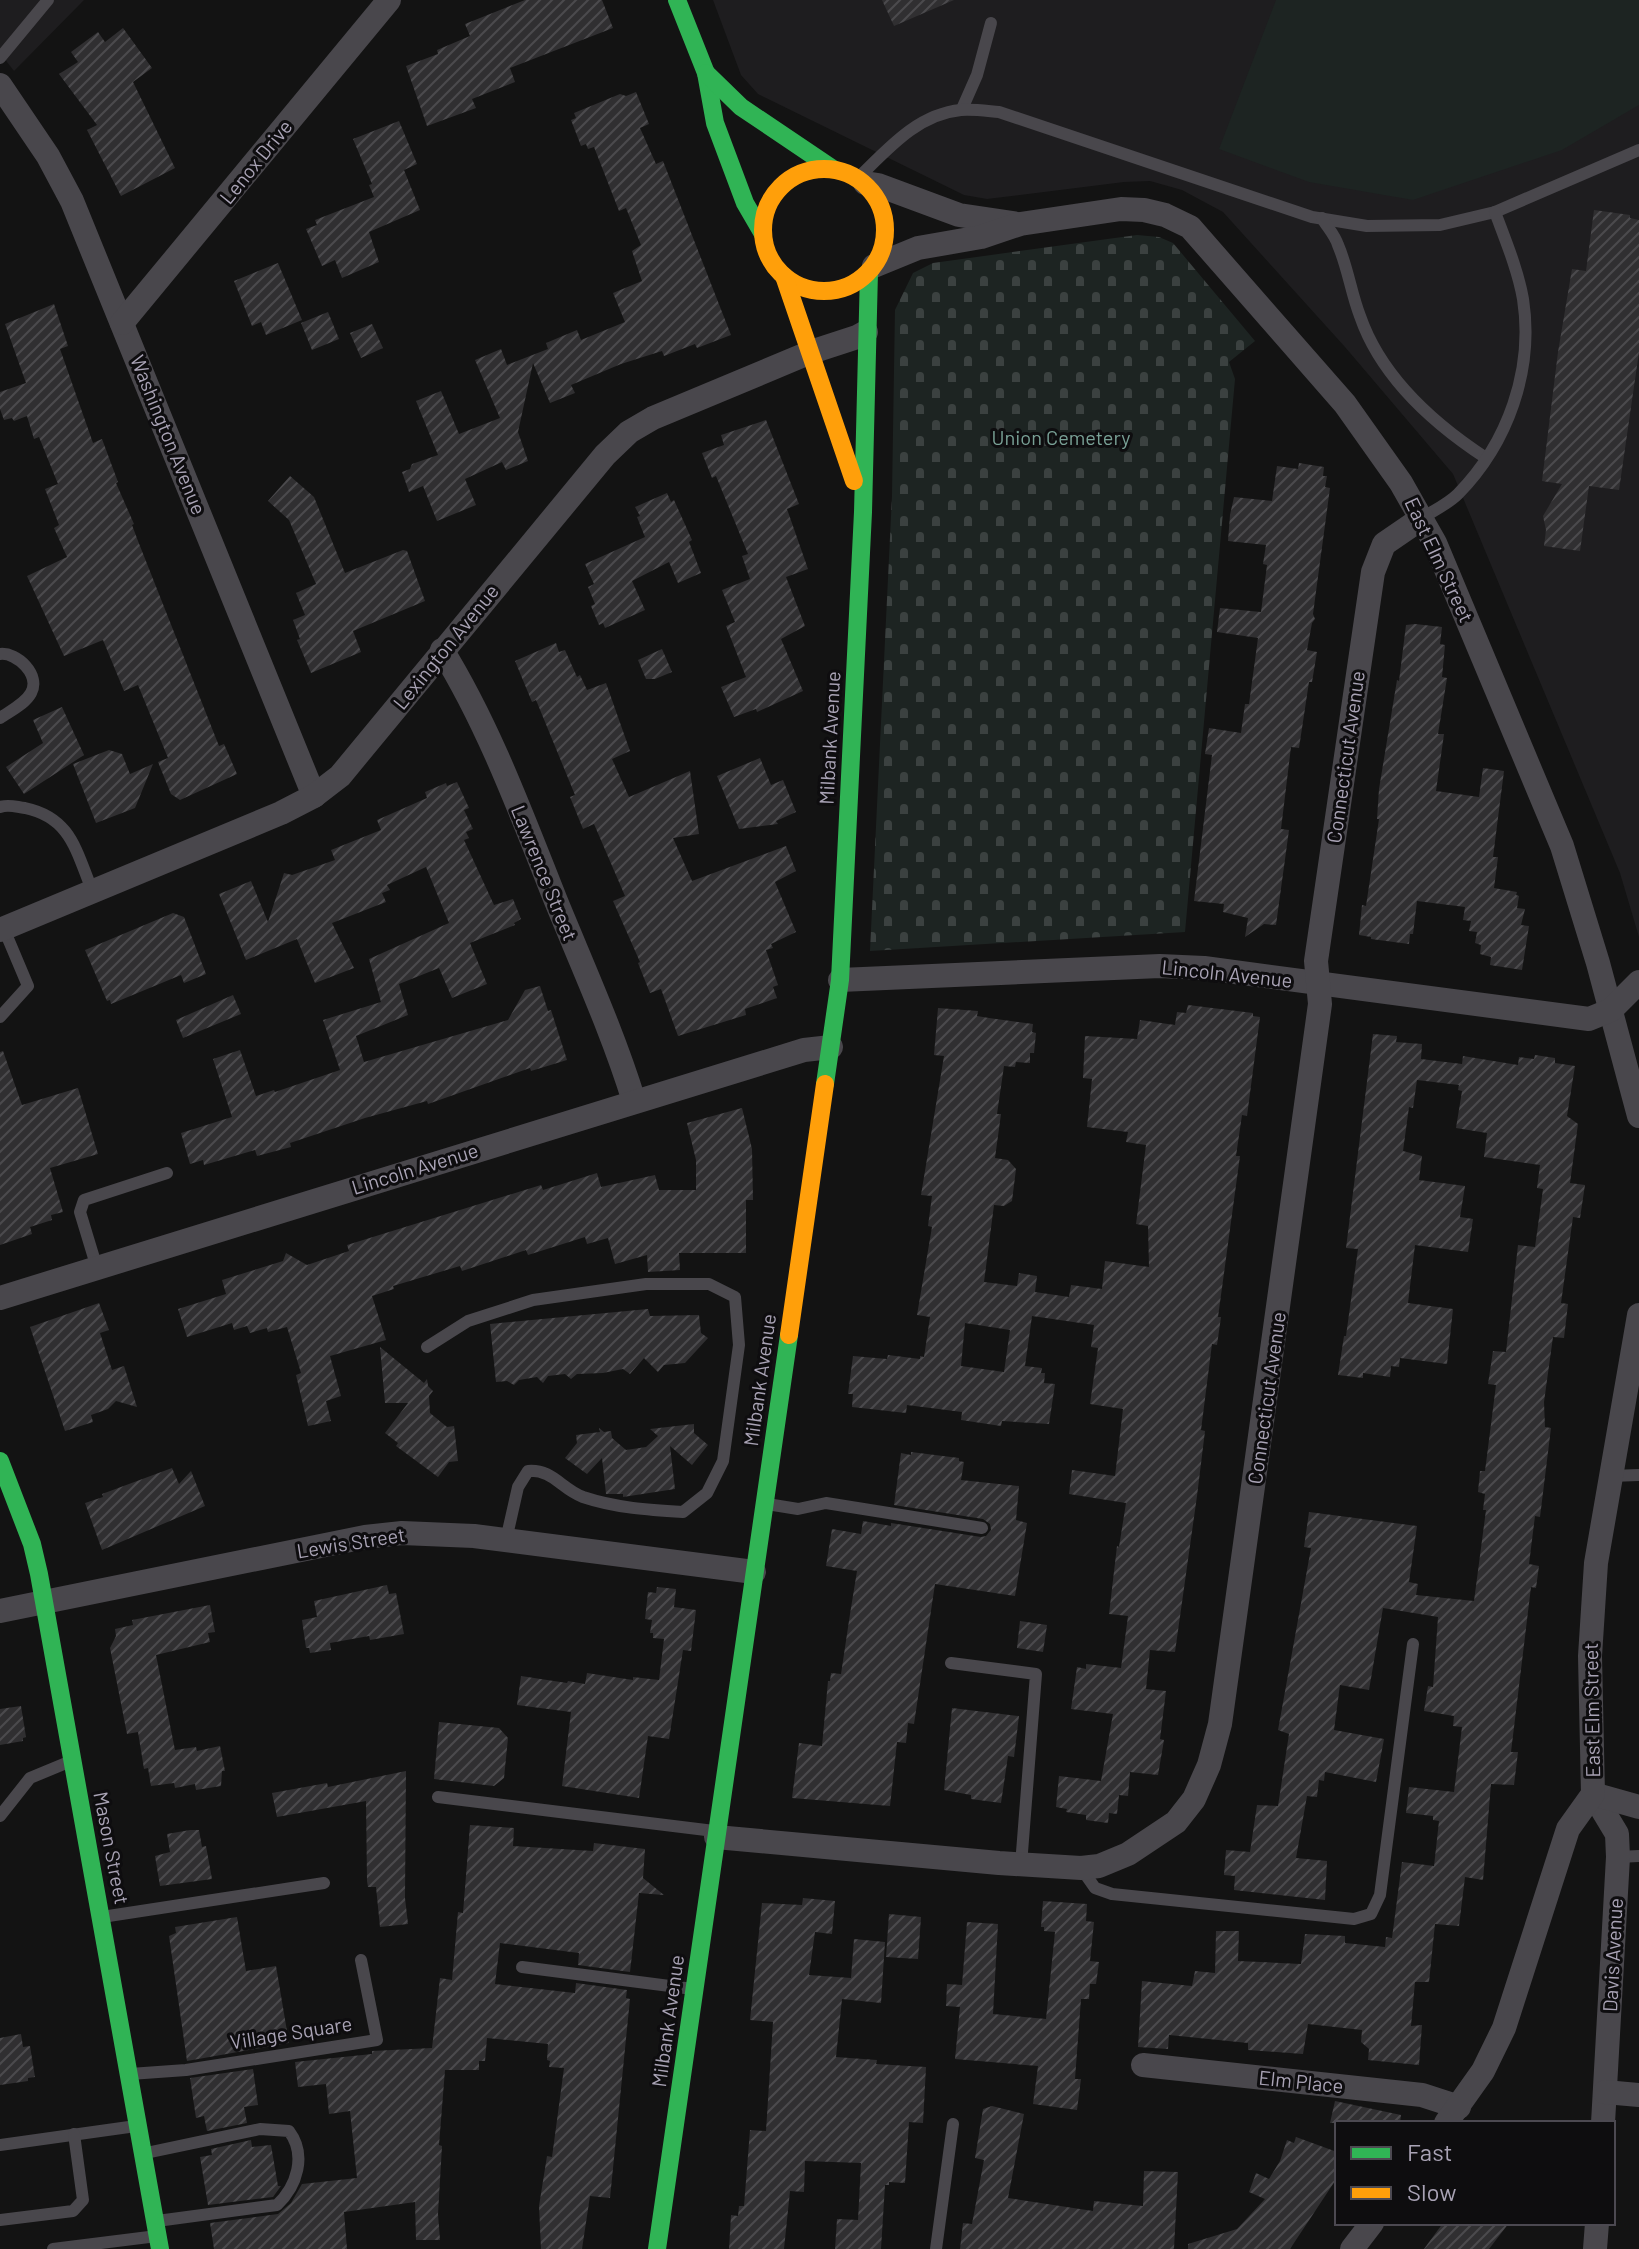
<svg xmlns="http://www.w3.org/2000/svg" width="1639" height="2249" font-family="Barlow,sans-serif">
<defs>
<pattern id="cemetery-stones" width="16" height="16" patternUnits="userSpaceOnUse" patternTransform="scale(2)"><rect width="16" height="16" fill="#1d2422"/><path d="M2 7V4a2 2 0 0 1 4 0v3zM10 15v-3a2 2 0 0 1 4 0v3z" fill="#3b4140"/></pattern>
<pattern id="building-hatch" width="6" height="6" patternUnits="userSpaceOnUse" patternTransform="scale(2)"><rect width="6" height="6" fill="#302f31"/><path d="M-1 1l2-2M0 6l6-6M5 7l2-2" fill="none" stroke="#4b4a4d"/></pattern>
</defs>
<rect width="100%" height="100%" fill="#131313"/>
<!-- built -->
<g fill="#1e1d1f">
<path d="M0,0H84L14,71L0,53Z"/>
<path d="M713,0H1639V937L1620,873L1453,474L1345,347L1223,212L1182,190L1150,181L1124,182L987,199L964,195L758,94L741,75Z"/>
</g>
<!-- cemetery -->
<path fill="url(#cemetery-stones)" d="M1137,235L1159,237L1173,243L1255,341L1229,362L1235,379L1185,932L870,951L892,496L895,310L913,273L933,263Z"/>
<!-- pitch -->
<path fill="#1d2422" d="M1276,0H1639V105L1562,150L1413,200L1309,182L1219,149Z"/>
<!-- building -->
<g fill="url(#building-hatch)" fill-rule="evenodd">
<path d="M525,0H602L613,28L510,68L515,82L472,99L476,108L427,126L406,66L438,54L437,50L470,36L465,24Z"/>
<path d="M882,0H954L894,26Z"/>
<path d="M123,28L152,68L133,82L175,168L121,196L87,130L97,125L59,74L78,62L71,52L98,32L105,42Z"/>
<path d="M636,92L649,124L640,128L656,164L663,161L731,335L697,348L695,344L664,356L662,351L621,364L571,385L575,393L550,403L533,363L518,432L528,461L506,470L502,462L465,479L476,505L437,521L423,486L409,492L402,472L410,469L412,464L438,455L416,401L441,391L459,434L500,418L475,360L501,349L507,365L548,349L546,343L577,330L581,340L625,322L613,293L642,281L632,251L641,245L626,208L619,211L594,147L588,149L586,144L581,146L571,120L576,118L574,113L620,94L626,96Z"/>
<path d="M399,121L417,164L404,170L420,210L369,232L379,262L342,278L335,260L322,266L306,229L317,225L315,220L374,197L369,185L372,184L353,139Z"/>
<path d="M1594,210L1630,215V218L1639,220V352L1619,490L1589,486L1580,551L1544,546L1546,530L1543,516L1562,484L1542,481L1558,352L1572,269L1586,271Z"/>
<path d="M278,263L302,320L266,335L261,322L252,326L234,281Z"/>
<path d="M54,304L68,346L60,349L93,443L102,439L118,482L116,483L134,524L132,525L138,541L219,746L224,744L237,774L180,800L171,794L158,762L168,758L138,685L124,691L103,640L64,656L27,576L67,557L54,528L59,525L45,489L58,484L39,437L34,439L27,416L14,421L12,418L4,420L0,409V392L26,383L5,324Z"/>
<path d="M328,312L339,339L312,350L301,323Z"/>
<path d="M372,324L383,348L361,358L350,333Z"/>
<path d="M766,420L799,504L787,509L808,569L786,577L805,626L781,639L803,691L757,712L756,709L734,717L721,687L746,677L726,626L735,622L722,590L750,579L742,556L748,554L716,476L712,478L702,453L724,445L721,435Z"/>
<path d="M1299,463L1324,467L1323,476H1327L1325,487L1330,488L1313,614L1315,619L1312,623L1307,650L1317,652L1312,682H1309L1299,748L1291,747L1281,829L1289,830L1276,925L1264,924L1245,937L1248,918L1223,912L1224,904L1194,901L1212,755L1205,754L1209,728L1241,733L1245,704H1249L1258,638L1217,632L1220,608L1261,612L1267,565L1263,564L1266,545L1228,541L1230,515L1234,497L1272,501L1277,466L1298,469Z"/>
<path d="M290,476L314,497L345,573L403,550L407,551L425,601L353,631L361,652L311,673L297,640L300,639L293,620L305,615L296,593L316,584L289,520L268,501Z"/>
<path d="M667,493L671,502L674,500L692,540L689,542L701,573L678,583L669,562L632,581L645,610L605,628L603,623L599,625L591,606L595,604L588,587L594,584L585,564L645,537L637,517L640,516L635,507Z"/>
<path d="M1415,624L1442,627L1440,644L1445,645L1442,677L1447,678L1438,734H1444L1436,791L1479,797L1483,768L1504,771L1493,857H1498L1494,888L1517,892L1516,895L1519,896L1517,908L1525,909L1521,925L1529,926L1522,970L1490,965L1491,957L1480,954L1481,945L1475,943L1477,932L1469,931L1471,921L1463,920L1465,907L1417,901L1413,934H1410L1409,944L1371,939V937L1359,935L1362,905L1366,906L1379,819H1377L1379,789L1397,680L1399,681L1406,625Z"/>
<path d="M556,643L559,652L565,650L577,677L580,675L587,690L606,683L630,751L612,759L629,797L690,771L699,834L673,838L692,881L786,846L796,871L775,882L796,932L771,944L773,948L766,950L778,985L773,987L777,998L745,1009L746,1015L678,1036L661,989L650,993L638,963L640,962L613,901L625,896L594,824L583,829L570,797L575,795L536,700L532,702L515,661Z"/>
<path d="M662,649L672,672L655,679H646L638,660Z"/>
<path d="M62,707L84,755L24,794L6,767L43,743L33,720Z"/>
<path d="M109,750L122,754L130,774L153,764L135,808L96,823L73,764Z"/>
<path d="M760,758L771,785L783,780L796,812L776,821L778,824L739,829L717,776Z"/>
<path d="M457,782L469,808L464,810L473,829L466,832L469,838L464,840L494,905L513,899L521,919L514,923L515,925L470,943L487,984L452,998L439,968L399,984L408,1015L356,1036L364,1062L508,1020L525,990L540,986L548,1011L551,1010L567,1060L531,1071L530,1068L428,1104L427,1101L365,1118L290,1143L291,1147L257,1156L255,1150L204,1165L203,1160L190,1164L181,1133L232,1117L213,1059L240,1050L256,1096L274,1090L275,1092L340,1070L323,1020L381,1002L369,959L449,923L426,867L387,885L390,890L382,893L386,902L332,923L354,968L315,983L297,939L246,960L219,894L251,881L268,922L284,873L292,875L335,860L331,850L381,830L377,820L427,798L425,792L446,783L447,786Z"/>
<path d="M173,913L184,917L206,974L184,983L181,975L111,1004L110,1000L107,1001L85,950Z"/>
<path d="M233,995L241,1014L183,1038L176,1020Z"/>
<path d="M1188,1005L1253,1013V1016L1260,1017L1247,1116L1242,1115L1236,1156H1240L1218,1317H1221L1217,1345L1212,1344L1201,1430L1205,1431L1197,1496L1175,1652L1150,1650L1146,1689L1166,1691L1160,1739L1164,1740L1158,1775L1130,1772L1128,1796L1119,1795L1117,1814L1109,1813L1108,1823L1086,1820V1815L1066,1812L1067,1809L1056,1807L1059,1776L1101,1781L1113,1714L1071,1709L1077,1667L1086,1669V1664L1121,1668L1128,1616L1109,1614L1117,1546L1119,1547L1126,1503L1069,1494L1072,1470L1115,1476L1123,1409L1090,1404L1098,1348L1091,1347L1094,1325L1032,1316L1025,1366L1042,1368L1041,1373H1045L1044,1383L1055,1384L1049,1424L1002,1421L1001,1426L961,1420L962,1412L907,1405L906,1413L852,1407L853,1394H848L853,1356L887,1359L888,1355L920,1359V1356L924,1357L930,1317L917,1315L932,1227L928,1226L932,1196L921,1195L944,1056L934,1055L938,1008L978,1011L977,1016L989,1018L1033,1024L1032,1032L1036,1033L1034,1053H1030V1063L1016,1062L1015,1067L1004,1066L997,1114H1001L995,1158L1008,1160L1016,1169L1012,1201L1004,1206L994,1205L984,1282L1017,1286L1019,1273L1037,1276L1035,1292L1069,1297L1071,1285L1102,1289L1105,1261L1149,1267L1148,1226L1136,1224L1146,1145L1126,1142L1128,1132L1087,1127L1092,1079L1083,1078L1085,1036L1137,1039L1140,1020L1175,1025L1177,1012L1186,1013ZM965,1323L1010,1330L1004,1372L961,1366Z"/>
<path d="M1373,1034L1397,1036L1396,1042L1422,1044L1421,1059L1462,1064L1463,1056L1518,1065L1519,1057L1534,1059L1535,1055L1555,1058V1063L1575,1066L1567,1116L1578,1124L1570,1183L1585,1185L1580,1218L1573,1217L1561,1303L1568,1304L1564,1338L1553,1337L1544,1402L1545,1427L1551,1428L1540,1517L1535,1516L1529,1564L1539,1566L1536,1588L1531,1587L1511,1752H1518L1514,1785L1491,1784L1483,1880L1465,1877L1459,1926L1435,1924L1429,1982H1415L1411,2026L1422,2025L1419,2065L1368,2060L1369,2049L1361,2042L1362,2030L1308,2024L1303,2054L1248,2050V2043L1169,2035L1168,2049L1138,2047L1142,1981L1192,1986L1195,1971L1215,1973L1216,1931H1239L1238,1961L1301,1964L1305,1934L1345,1936V1943L1385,1947L1386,1937L1392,1938L1402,1862L1434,1866L1439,1821L1433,1820V1816L1406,1813L1409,1787L1454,1792L1462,1727L1453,1726L1454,1716L1424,1711L1428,1686L1433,1687L1438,1617L1383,1608L1369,1690L1340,1685L1334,1730L1384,1739L1376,1782L1325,1772L1324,1781L1319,1780L1317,1797L1307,1796L1296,1858L1327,1861L1325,1900L1234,1890L1235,1876L1224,1875L1226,1850L1250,1852L1257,1805L1278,1806L1289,1734L1278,1730L1311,1548L1304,1547L1309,1512L1417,1526L1409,1582L1418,1584L1416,1595L1474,1601L1486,1510H1483L1485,1494L1478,1492L1480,1471H1485L1496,1385L1488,1384L1493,1351L1506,1352L1518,1245L1535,1247L1543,1189L1537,1188L1540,1165L1484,1157L1487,1133L1456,1128L1462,1091L1458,1090L1459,1085L1417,1080L1413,1108L1409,1107L1403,1151L1422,1156L1419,1180L1465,1186L1460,1217L1473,1219L1468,1252L1415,1245L1408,1303L1453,1309L1447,1364L1400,1358L1399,1367L1391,1366L1390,1377L1363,1373V1378L1338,1375L1344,1336H1346L1358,1249L1346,1248Z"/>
<path d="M3,1051L22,1105L78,1088L98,1154L50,1168L63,1212L51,1215L52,1220L30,1227L32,1234L0,1245V1052Z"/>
<path d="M742,1108L752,1149L753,1200H746V1253H679L680,1270L648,1272L647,1255L615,1264L608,1238L587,1244L585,1237L528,1255L526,1250L462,1271L460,1266L393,1286L394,1289L372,1296L386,1340L330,1356L341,1396L326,1401L331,1421L308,1426L296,1375L301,1373L287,1327L268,1332L267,1328L250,1333L247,1326L234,1330L232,1323L187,1337L178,1309L226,1294L222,1280L283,1261L286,1253L307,1265L349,1251L347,1245L541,1185L543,1190L597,1173L601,1187L655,1175L659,1190H696V1160L687,1123Z"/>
<path d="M99,1303L109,1330L100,1333L112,1370L124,1366L137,1407L116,1401L108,1409L91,1415L93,1422L65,1431L30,1327Z"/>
<path d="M648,1309L650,1316L699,1315L701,1333L708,1338L685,1363L664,1365L658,1372L644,1358L630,1374L623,1369L603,1373L577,1374L571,1379L565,1374L548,1376L543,1383L537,1377L519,1380L514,1385L507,1381L496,1382L490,1324Z"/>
<path d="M380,1347L424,1383L427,1379L428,1386L433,1391L429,1396L430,1413L447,1427L454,1426L458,1461L449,1462L438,1477L396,1446L398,1443L385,1433L408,1403H385Z"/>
<path d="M694,1424V1433L708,1445L692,1465L670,1446L675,1489L623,1497V1494H606L602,1458L587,1474L565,1458L577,1443L576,1435L600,1432L599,1428L604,1432L611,1431L612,1438L626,1450L646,1447L658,1436L650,1429Z"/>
<path d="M911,1452L959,1458V1461L964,1462L961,1480L1019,1486L1016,1520L1027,1523L1015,1596L935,1584L914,1724L908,1723L906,1743L897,1742L890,1806L792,1798L799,1743L822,1746L828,1681H830L831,1673L841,1674L850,1614L857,1571L826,1566L832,1529L861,1534L863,1521L891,1526V1523L981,1537L986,1536L991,1530L990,1524L983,1519L894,1505L901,1453L911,1455Z"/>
<path d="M172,1468L179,1484L191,1471L205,1506L102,1550L85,1503L103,1497L102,1494Z"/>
<path d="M387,1585L389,1594L396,1593L404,1634L370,1640L369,1636L330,1643L331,1650L310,1653L309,1648H306L302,1620L317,1617L314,1601Z"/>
<path d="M657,1587L676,1589L674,1607L696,1610L691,1651L683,1650L669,1739L648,1736L639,1798L562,1786L571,1712L517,1705L521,1676L567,1683L568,1681L585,1684L587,1673L633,1680V1677L659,1680L664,1639L653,1638V1633H650L652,1620L645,1619L648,1592L656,1593Z"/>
<path d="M210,1605L215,1632L208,1633L210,1642L156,1655L175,1750L196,1747L197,1751L220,1746L225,1771H222L221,1786L196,1790L195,1784L175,1788L174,1783L151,1786L148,1768L144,1769L138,1732L127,1734L110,1648L116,1636L115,1629L133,1625L132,1620Z"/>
<path d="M1020,1621L1047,1625L1043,1652L1017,1648Z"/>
<path d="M21,1706L26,1737L23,1738V1741L0,1745V1709Z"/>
<path d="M952,1708L1019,1716L1014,1757L1008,1756L1001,1803L971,1799V1795L944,1790Z"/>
<path d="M439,1722L499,1728L508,1738L504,1778L494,1786L434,1779Z"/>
<path d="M406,1771L405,1898L408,1924L380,1927L376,1887H368L367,1881L366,1801L277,1817L272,1793L327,1783L328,1787Z"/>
<path d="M470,1825L514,1828L513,1846L593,1851L594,1843L645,1849L643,1878L664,1895L639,1893L630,1972L578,1965L579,1953L500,1943L495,1984L575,1993L576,1983L627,1990L626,1998L630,1999L610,2198L590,2196L582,2249H541L539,2206L547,2156L552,2157L564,2068L549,2067L550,2061L547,2060L548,2044L487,2038L485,2061H479V2070H445L439,2145L442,2146L438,2214L440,2240H416L415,2202L344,2212L347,2249H214L210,2223L278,2214L291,2203L302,2184L357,2178L350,2111L329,2114L326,2084L298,2087L295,2062L372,2054V2051L432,2048L440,1978L452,1980L458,1912L463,1913Z"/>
<path d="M190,1830H199L202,1847L206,1846L212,1879L160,1886L155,1856L170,1852L167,1834Z"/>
<path d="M803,1898L835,1901L832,1934L815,1932L809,1975L851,1978L854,1939L885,1942L881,2003L842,1999L836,2057L877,2060L876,2064L926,2067L923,2123L909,2122L905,2183L889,2182V2185H885L881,2249H835L837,2219L858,2220L861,2163L805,2161L804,2192L790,2191L784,2249H729L731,2215L738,2216L739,2206H744L750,2130L766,2131L773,2022L750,2020L762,1903L802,1905Z"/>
<path d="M1043,1901L1087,1904L1086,1921L1094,1922L1090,1961L1099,1962L1096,1984H1090L1089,1999H1081L1075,2079H1081L1077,2110L1033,2104L1038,2066L955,2059L960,2007L946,2006L947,1984L962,1985L967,1922L998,1924L993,2014L1046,2019L1055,1932L1044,1931V1927H1041Z"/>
<path d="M889,1914L921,1917L918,1959L886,1957Z"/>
<path d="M237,1917L246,1971L276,1966L289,2043L187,2061L169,1936L176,1933L175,1927Z"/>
<path d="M21,2034L23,2047L30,2046L35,2077L28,2078V2081L0,2085V2038Z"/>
<path d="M253,2069L258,2105L244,2107L247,2123L207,2131L204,2116L196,2118L190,2078Z"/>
<path d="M1335,2101L1401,2115L1400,2123H1330Z"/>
<path d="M992,2106L1024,2114L1008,2198L1093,2211L1094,2201L1143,2206L1144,2171L1178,2172L1174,2249H960L963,2223L972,2224L984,2160L975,2158L983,2109Z"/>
<path d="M1296,2137L1337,2152V2178L1290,2249H1188V2244L1237,2229L1265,2199L1249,2192L1256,2173L1269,2179L1280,2161L1287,2140L1294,2143Z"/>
<path d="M251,2140L252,2147L271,2145L278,2186H281L273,2197L208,2205L200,2157L212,2155L211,2149Z"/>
<path d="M1443,2223H1509L1489,2249H1424Z"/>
</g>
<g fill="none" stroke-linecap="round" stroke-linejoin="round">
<!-- lane -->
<g stroke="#49474c" stroke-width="12">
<path d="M0,58L48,0"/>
<path d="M962,109L977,75L991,23"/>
<path d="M857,179C887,150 917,114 961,110C973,109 987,111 999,112L1312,217L1367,226L1440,225L1495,212L1639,150"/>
<path d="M1322,218C1327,227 1335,235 1338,245C1348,268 1351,293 1360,316C1381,377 1434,424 1486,458"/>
<path d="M1422,518C1433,511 1448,504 1458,494C1508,443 1534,370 1523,299C1518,270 1505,239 1495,212"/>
<path d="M0,654C17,652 41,675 31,693C25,704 10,711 0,718"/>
<path d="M0,807C9,804 16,807 25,808C72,818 76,852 93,892"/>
<path d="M0,1017L28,986L4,929"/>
<path d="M97,1268L80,1212L84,1200L167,1173"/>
<path d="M427,1347L468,1321L533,1300L646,1284H709L735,1297L739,1345L723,1461L707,1493L683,1512C649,1510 616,1508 583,1497C561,1489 553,1469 528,1471L518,1487L506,1540"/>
<path d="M1610,1476L1639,1475"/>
<path d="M767,1504L798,1509L826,1503L982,1528"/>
<path d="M951,1663L1036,1674L1021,1865"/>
<path d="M438,1797L714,1831"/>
<path d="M0,1816L30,1778L71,1761"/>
<path d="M1618,1857L1639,1856"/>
<path d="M1081,1868L1095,1888L1112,1894L1354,1919L1371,1914L1380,1895L1413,1644"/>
<path d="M102,1917L324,1883"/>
<path d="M522,1967L693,1989"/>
<path d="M130,2074L186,2070L377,2040L361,1960"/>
<path d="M0,2145L136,2126"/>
<path d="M146,2153L260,2129L289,2131C307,2155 297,2186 277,2205L157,2221"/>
<path d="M0,2220L73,2211L83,2200L74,2134"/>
<path d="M53,2249L157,2236"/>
<path d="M936,2249L953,2124"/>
</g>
<!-- street -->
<g stroke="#49474c" stroke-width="24">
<path d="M0,85L48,156L72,201L314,796"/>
<path d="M865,183L878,185L959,215L1013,223"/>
<path d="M874,266L918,248L981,237L1020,224L1121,209L1144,210L1165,215L1190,227L1345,404L1401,483L1435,543L1562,846L1598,963L1639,1116"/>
<path d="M122,323L389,0"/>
<path d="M442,650C490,728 522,816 556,901C583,967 613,1033 634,1101"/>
<path d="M0,930L281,813L314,796L340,776L605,455L629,432L653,418L811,352L857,337L866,332"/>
<path d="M840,980L1160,966L1204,968L1589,1019L1611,1010L1639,982"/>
<path d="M0,1298L804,1050L831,1047"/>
<path d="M0,1611L365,1537L402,1533L474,1536L754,1572"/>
<path d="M1593,1794L1617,1834L1618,1857L1603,2123"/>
<path d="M1593,1794L1639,1807"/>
<path d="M716,1837L999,1863L1081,1868L1099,1866L1128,1854L1176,1822L1194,1799L1209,1765L1220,1724L1320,1004L1316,961L1373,572L1384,544L1422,518"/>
<path d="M1143,2065L1422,2095L1459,2107"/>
<path d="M1605,2092L1639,2095"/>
<path d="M1446,2123L1483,2071L1504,2028L1568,1829L1593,1794L1590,1656L1596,1563L1639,1315"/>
<path d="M1352,2249L1372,2223"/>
<path d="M1595,2249L1597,2223"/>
</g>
<!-- fast -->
<g stroke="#30b455" stroke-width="18">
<path d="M677,0L706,73L715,123L745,203L763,234"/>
<path d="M706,73L741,107L833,169"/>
<path d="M825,1084L840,980L863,512L869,272"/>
<path d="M0,1461L32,1544L39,1574L160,2249"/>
<path d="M657,2249L789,1335"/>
</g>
<!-- slow -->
<g stroke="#ff9f0a" stroke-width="18">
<circle cx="824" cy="230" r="61"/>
<path d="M784,276L854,481"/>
<path d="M789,1335L825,1084"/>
</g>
</g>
<g text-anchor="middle" stroke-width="6" stroke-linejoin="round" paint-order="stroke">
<!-- street labels -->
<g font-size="20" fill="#a9a3b5" stroke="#0e0d0f">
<text transform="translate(256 162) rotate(-51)" y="7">Lenox Drive</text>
<text transform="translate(168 435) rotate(68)" y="7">Washington Avenue</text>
<text transform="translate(1439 560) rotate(65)" y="7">East Elm Street</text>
<text transform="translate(446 647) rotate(-51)" y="7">Lexington Avenue</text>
<text transform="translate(830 738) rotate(-87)" y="7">Milbank Avenue</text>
<text transform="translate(1346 757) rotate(-82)" y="7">Connecticut Avenue</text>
<text transform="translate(544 873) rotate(68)" y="7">Lawrence Street</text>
<text transform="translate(1227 974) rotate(6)" y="7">Lincoln Avenue</text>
<text transform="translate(415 1169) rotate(-17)" y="7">Lincoln Avenue</text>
<text transform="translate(760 1380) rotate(-82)" y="7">Milbank Avenue</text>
<text transform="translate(1267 1398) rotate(-82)" y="7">Connecticut Avenue</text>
<text transform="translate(351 1543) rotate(-9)" y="7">Lewis Street</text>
<text transform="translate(1592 1710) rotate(-91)" y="7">East Elm Street</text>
<text transform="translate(111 1848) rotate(79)" y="7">Mason Street</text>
<text transform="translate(1613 1955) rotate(-87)" y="7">Davis Avenue</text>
<text transform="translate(668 2021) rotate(-82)" y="7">Milbank Avenue</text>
<text transform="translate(291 2033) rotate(-9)" y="7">Village Square</text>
<text transform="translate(1301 2082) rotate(6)" y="7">Elm Place</text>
</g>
<!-- park labels -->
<g font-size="20" fill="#79a196" stroke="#0e0d0f">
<text x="1061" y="445">Union Cemetery</text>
</g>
</g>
<!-- legend -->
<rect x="1335" y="2121" width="280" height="104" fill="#0e0d0f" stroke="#4c4951" stroke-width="2"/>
<rect x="1351" y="2147" width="40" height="12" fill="#30b455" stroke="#4c4951" stroke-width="2"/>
<text x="1407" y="2161" font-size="24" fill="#a9a3b5">Fast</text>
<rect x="1351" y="2187" width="40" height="12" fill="#ff9f0a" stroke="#4c4951" stroke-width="2"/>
<text x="1407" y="2201" font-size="24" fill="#a9a3b5">Slow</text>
</svg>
